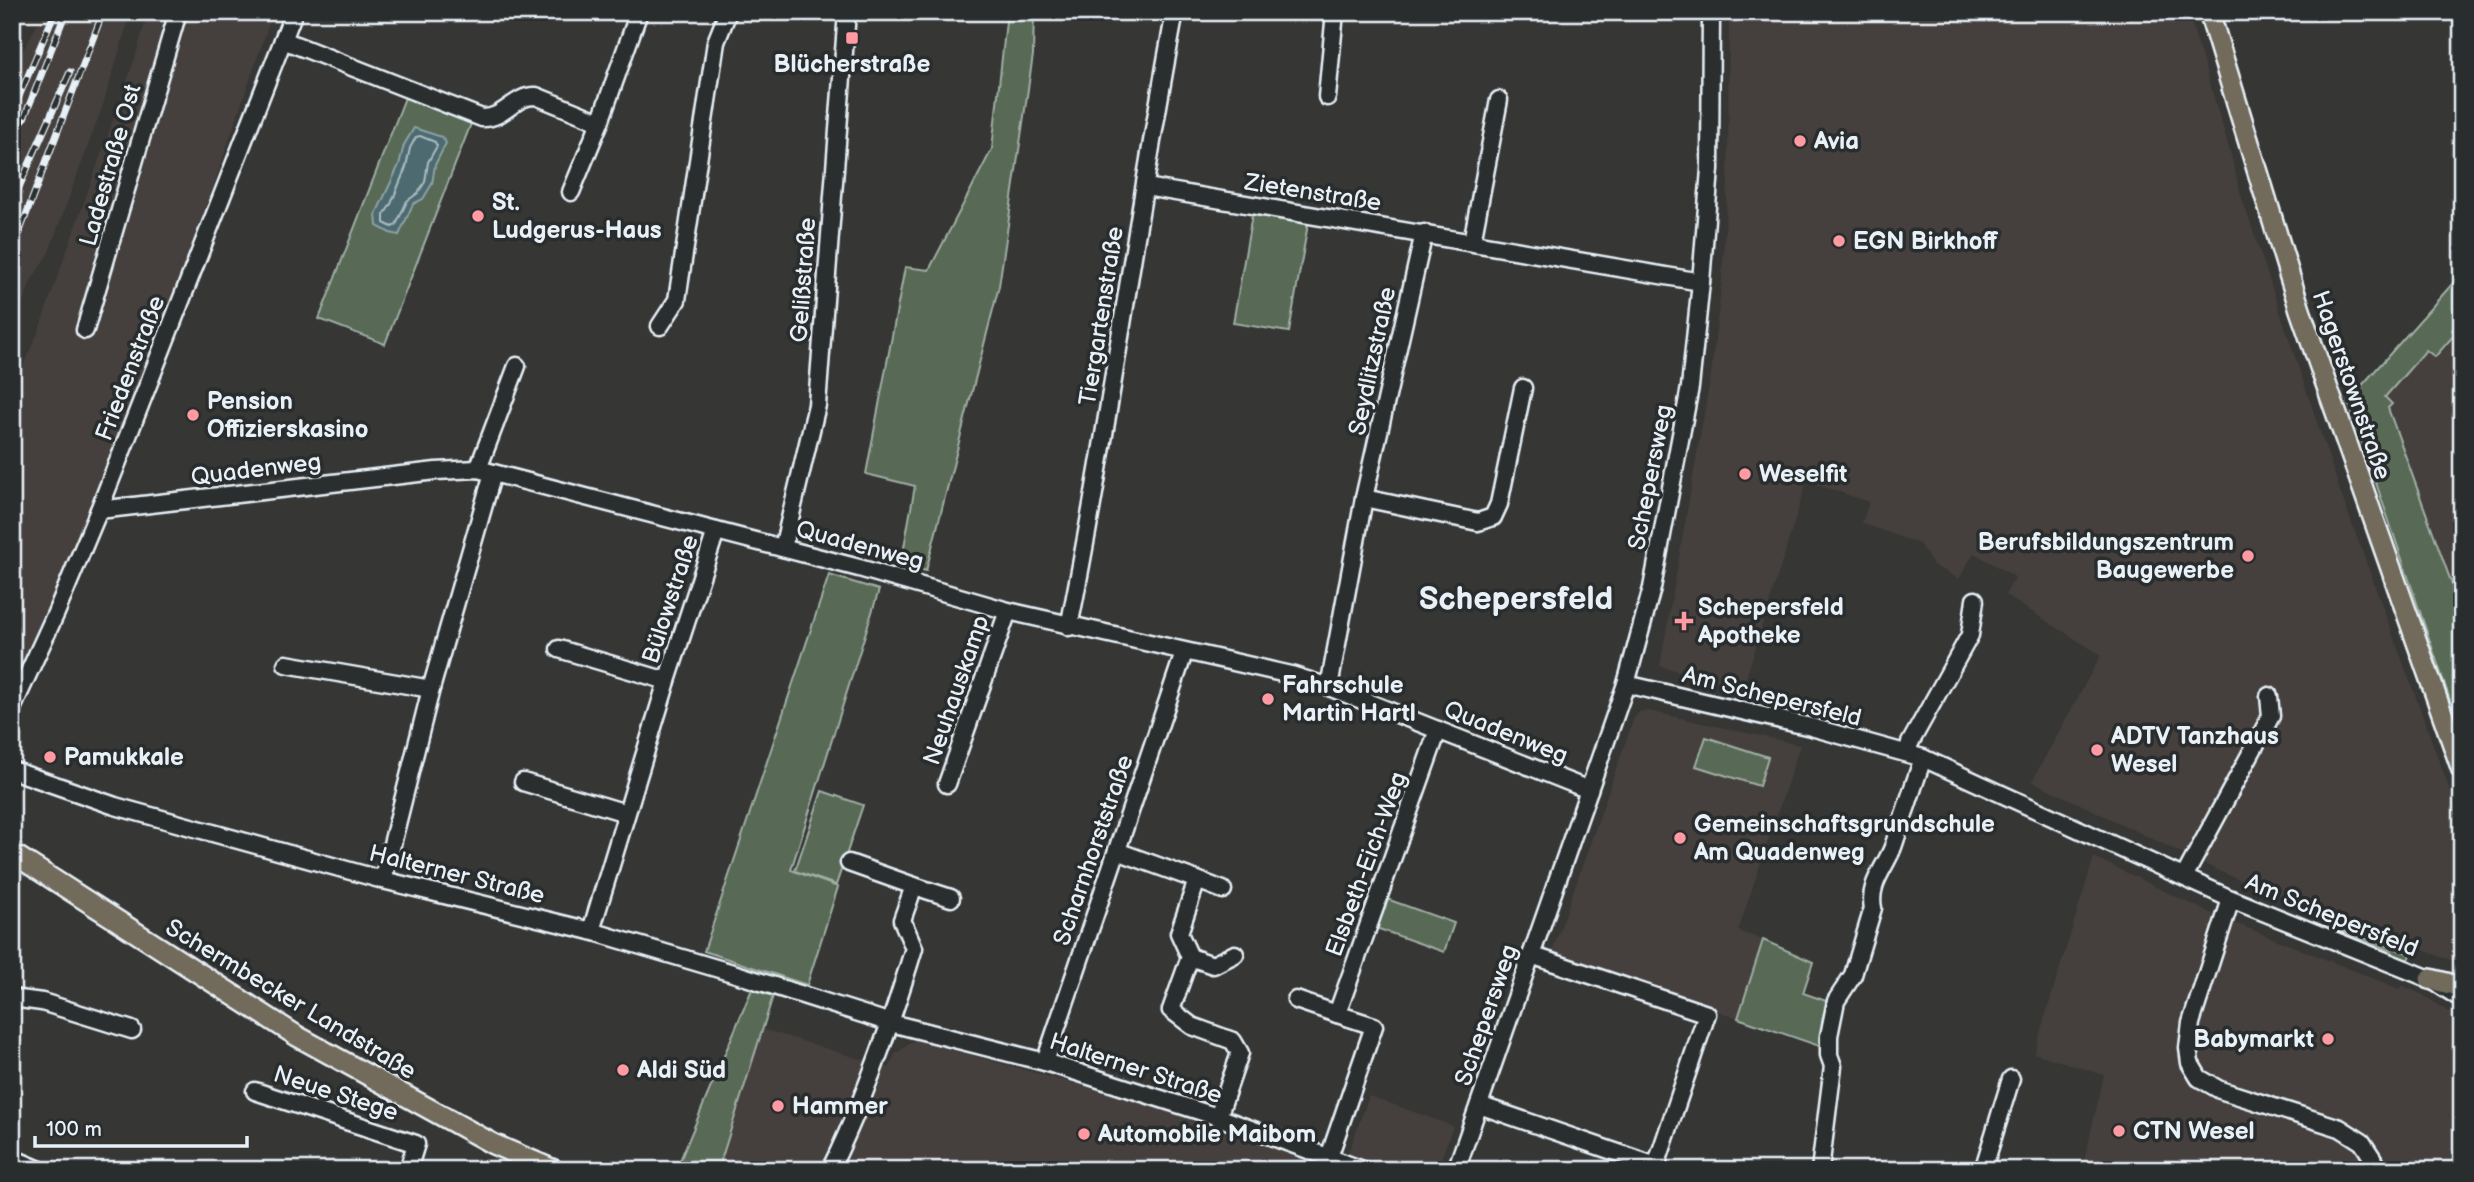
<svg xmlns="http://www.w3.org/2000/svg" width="2474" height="1182" font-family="'Balsamiq Sans',sans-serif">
<rect width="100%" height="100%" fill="#363635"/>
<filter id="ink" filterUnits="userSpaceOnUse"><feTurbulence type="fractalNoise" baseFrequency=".0143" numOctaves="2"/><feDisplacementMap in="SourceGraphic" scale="14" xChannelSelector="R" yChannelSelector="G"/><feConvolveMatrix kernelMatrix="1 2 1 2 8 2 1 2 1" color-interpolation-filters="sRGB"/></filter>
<g filter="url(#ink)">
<!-- built -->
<g fill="#45403d">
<path d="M44,12H131L103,105L49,252L31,281L12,331V71L38,23H40Z"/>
<path d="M148,12H273L212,190L136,390L57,589L12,685V390L37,335L135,58Z"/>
<path d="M1729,12H2188L2230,151L2241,195L2340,491L2462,823V964L2314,911L2217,870L2032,781L2101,655L2005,595L2015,577L1974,553L1959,579L1933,565L1919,544L1862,523L1869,502L1807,481L1743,688L1660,666L1711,374L1722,278L1728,182Z"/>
<path d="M2462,273V712L2348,401Z"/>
<path d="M1649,711L1800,745L1738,931L1763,940L1738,1018L1551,955L1634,718L1639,712Z"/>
<path d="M2094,857L2212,914L2400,989L2401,985L2423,995L2462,1020V1170H2082L2104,1075L2034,1053Z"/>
<path d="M763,1029L889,1068L895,1054L915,1040L1131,1099L1334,1170H718Z"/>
<path d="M1369,1096L1453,1126L1437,1170H1342Z"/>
</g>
<!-- green -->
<g fill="#596b55" stroke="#a0aea6" stroke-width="2">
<path d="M1007,12H1034L1033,55L999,286L926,571L901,564L915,486L866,474L905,267L929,270L992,149Z"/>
<path d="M406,95L472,121L385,344L319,319Z"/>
<path d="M1252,215L1308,224L1289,332L1233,323Z"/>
<path d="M2462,273V319L2452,330L2455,334L2435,357L2426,350L2385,397L2392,404L2388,408L2462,612V735L2348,401Z"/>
<path d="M829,575L879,590L791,870L838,887L807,985L704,951Z"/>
<path d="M1706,737L1768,757L1759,786L1696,766Z"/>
<path d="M822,791L863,805L836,885L795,871Z"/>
<path d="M1384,898L1454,923L1444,952L1373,927Z"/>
<path d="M2325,924L2411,954L2410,958L2407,960L2394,956L2392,951L2334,929L2325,930Z"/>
<path d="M1763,940L1813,962L1803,993L1829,1002L1822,1047L1738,1018Z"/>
<path d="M752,989L773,996L718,1170H676Z"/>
</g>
<!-- water -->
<path fill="#4d6b70" stroke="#8ba1a6" stroke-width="2" d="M414,128L442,137L446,143L435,165L432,184L423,199L413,204L399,235L390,233L377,226L376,214L399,165L404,145Z"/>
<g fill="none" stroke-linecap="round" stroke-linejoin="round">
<!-- shore -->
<path stroke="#aabbc2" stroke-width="2" d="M420,136L435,142L437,146L428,162L425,182L418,193L407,201L396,225L392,227L384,223V215L391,204L406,167L410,148L416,137Z"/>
<defs>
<g id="minor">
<path d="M2459,12L2462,16"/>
<path d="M283,40L482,118C505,119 514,95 536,96L600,122"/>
<path d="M1327,97L1335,12"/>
<path d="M1146,187L1701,282"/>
<path d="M571,192L600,122L639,12"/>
<path d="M1472,242L1499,100"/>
<path d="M660,326L677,300L716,42L728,12"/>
<path d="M85,330L178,12"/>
<path d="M478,469L517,366"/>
<path d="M1364,498L1478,522L1493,517L1499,504L1523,388"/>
<path d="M99,510L436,471L478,469L859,568L1008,611L1291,675L1329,687L1589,790"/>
<path d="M783,548L817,405L847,12"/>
<path d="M1069,627C1110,423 1136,217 1175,12"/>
<path d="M559,649L667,681"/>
<path d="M286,664L431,689"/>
<path d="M1626,684L1811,727L1923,758L2231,899L2430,979L2462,999"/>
<path d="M1329,687L1364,498L1424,233"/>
<path d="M12,709L56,613L99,510L294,12"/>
<path d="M1907,753L1910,743L1970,635L1975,600"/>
<path d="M12,770L115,806L383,880L591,931L736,974L891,1023L1045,1062L1218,1117L1363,1170"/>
<path d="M523,782L626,813"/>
<path d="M947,784L1008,611"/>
<path d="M1117,851L1197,880L1179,933L1190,957L1171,1010L1192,1026L1233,1041L1240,1053L1218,1117"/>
<path d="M2184,877L2271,716L2269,696"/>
<path d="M383,880L431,689L493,473"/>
<path d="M1197,880L1223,890"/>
<path d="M914,886L951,898"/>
<path d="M2231,899L2191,1023L2188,1048L2190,1063L2199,1078L2220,1090L2340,1128L2362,1142L2375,1162L2377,1170"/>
<path d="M591,931L667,681L716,531"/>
<path d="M1190,957L1213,965L1235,954"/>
<path d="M12,998L42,1002L132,1030"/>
<path d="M1296,1000L1337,1014"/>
<path d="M1045,1062L1184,653"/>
<path d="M255,1091L416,1144L408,1170"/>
<path d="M1479,1105L1656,1166L1707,1014L1531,955"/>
<path d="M1329,1157L1374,1026L1337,1014L1438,730"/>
<path d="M12,1158L40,1170"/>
<path d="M830,1170C865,1099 891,1024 914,948L902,920L914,886L849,863"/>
<path d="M1456,1170L1626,684L1652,588L1690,387L1701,282L1710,169L1711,12"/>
<path d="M1820,1170L1833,1066L1829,1055V1036L1836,1001L1853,975L1873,908C1868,884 1885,868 1893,847C1903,818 1913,788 1923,758"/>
<path d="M1983,1170L2011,1079"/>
</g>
<g id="major">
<path d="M2209,12L2300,310L2462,770"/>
<path d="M12,853L297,1036L493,1144L554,1170"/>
<path d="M2430,979L2462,987"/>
</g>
</defs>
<!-- minor casing -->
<use href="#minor" stroke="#e8f1f8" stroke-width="21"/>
<!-- major casing -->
<use href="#major" stroke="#e8f1f8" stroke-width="24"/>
<!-- minor -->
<use href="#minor" stroke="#2a2d2e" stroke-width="16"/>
<!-- major -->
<use href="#major" stroke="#726b5a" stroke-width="19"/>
<defs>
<g id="rail">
<path d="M12,113L55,12"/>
<path d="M12,140L25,116L66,12"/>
<path d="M12,203L70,72"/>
<path d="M12,252L103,12"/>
</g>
</defs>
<!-- rail casing -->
<use href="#rail" stroke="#e8f1f8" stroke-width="7"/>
<!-- rail -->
<use href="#rail" stroke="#2a2d2e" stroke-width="4.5" stroke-dasharray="13" stroke-linecap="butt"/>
</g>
</g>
<!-- markers -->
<g fill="#ff9aa2" stroke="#2a2d2e" stroke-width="2.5">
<rect x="845" y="31" width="14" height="14" rx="3.5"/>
<circle cx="1800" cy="141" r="7"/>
<circle cx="478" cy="216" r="7"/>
<circle cx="1839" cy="241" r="7"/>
<circle cx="193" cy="415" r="7"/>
<circle cx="1745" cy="474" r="7"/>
<circle cx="2248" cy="556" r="7"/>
<path d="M1680.5 610.5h7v7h7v7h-7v7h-7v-7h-7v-7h7z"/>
<circle cx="1268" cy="699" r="7"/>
<circle cx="2097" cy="750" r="7"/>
<circle cx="50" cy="757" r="7"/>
<circle cx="1680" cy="838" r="7"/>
<circle cx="2328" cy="1039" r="7"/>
<circle cx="623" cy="1070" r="7"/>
<circle cx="778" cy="1106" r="7"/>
<circle cx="2119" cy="1131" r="7"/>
<circle cx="1084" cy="1134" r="7"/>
</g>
<g text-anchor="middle" stroke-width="7" stroke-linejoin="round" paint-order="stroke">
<!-- poi labels -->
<g font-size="24" font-weight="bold" fill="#e8f1f8" stroke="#2a2d2e" text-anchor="start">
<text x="852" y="72" text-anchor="middle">Blücherstraße</text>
<text x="1814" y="149">Avia</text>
<text x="492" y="210">St.<tspan x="492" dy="28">Ludgerus-Haus</tspan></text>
<text x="1853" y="249">EGN Birkhoff</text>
<text x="207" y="409">Pension<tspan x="207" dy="28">Offizierskasino</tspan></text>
<text x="1759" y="482">Weselfit</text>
<text x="2234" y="550" text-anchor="end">Berufsbildungszentrum<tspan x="2234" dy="28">Baugewerbe</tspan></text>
<text x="1698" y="615">Schepersfeld<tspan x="1698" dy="28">Apotheke</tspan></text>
<text x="1282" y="693">Fahrschule<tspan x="1282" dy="28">Martin Hartl</tspan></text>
<text x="2111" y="744">ADTV Tanzhaus<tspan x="2111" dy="28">Wesel</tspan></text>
<text x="64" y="765">Pamukkale</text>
<text x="1694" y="832">Gemeinschaftsgrundschule<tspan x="1694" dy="28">Am Quadenweg</tspan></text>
<text x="2314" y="1047" text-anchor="end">Babymarkt</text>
<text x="637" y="1078">Aldi Süd</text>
<text x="792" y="1114">Hammer</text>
<text x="2133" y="1139">CTN Wesel</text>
<text x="1098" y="1142">Automobile Maibom</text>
</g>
<!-- street labels -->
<g font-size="24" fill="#e8f1f8" stroke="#2a2d2e">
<text transform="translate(110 165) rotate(-74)" y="8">Ladestraße Ost</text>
<text transform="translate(1313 192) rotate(9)" y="8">Zietenstraße</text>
<text transform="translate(803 280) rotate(-86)" y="8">Gelißstraße</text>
<text transform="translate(1101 316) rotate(-81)" y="8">Tiergartenstraße</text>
<text transform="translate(1372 361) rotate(-78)" y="8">Seydlitzstraße</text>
<text transform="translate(130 368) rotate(-69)" y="8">Friedenstraße</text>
<text transform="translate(2352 385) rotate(71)" y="8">Hagerstownstraße</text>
<text transform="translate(256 469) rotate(-7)" y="8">Quadenweg</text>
<text transform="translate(1650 477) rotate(-79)" y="8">Schepersweg</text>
<text transform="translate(860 545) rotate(15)" y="8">Quadenweg</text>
<text transform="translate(670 599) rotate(-72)" y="8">Bülowstraße</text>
<text transform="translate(956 690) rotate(-71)" y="8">Neuhauskamp</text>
<text transform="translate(1772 696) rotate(14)" y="8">Am Schepersfeld</text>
<text transform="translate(1506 732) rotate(22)" y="8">Quadenweg</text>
<text transform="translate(1093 850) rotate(-71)" y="8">Scharnhorststraße</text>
<text transform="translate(1366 864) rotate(-70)" y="8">Elsbeth-Eich-Weg</text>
<text transform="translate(457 874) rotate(14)" y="8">Halterner Straße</text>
<text transform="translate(2332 915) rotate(22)" y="8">Am Schepersfeld</text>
<text transform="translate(291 999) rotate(31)" y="8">Schermbecker Landstraße</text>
<text transform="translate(1486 1015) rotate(-71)" y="8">Schepersweg</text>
<text transform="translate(1136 1068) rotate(18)" y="8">Halterner Straße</text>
<text transform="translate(336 1093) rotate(18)" y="8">Neue Stege</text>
</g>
<!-- district labels -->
<g font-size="32" font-weight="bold" fill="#e8f1f8" stroke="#2a2d2e">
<text x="1516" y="609">Schepersfeld</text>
</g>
</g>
<!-- margin -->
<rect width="2474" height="1182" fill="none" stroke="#2a2d2e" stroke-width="42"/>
<rect x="21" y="21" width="2432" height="1140" fill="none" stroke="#e8f1f8" stroke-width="2.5" filter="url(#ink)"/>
<!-- scale -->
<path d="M35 1136v10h212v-10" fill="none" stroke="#e8f1f8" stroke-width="3.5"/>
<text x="46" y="1136" font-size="21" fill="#e8f1f8" stroke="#2a2d2e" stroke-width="5" paint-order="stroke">100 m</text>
</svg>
